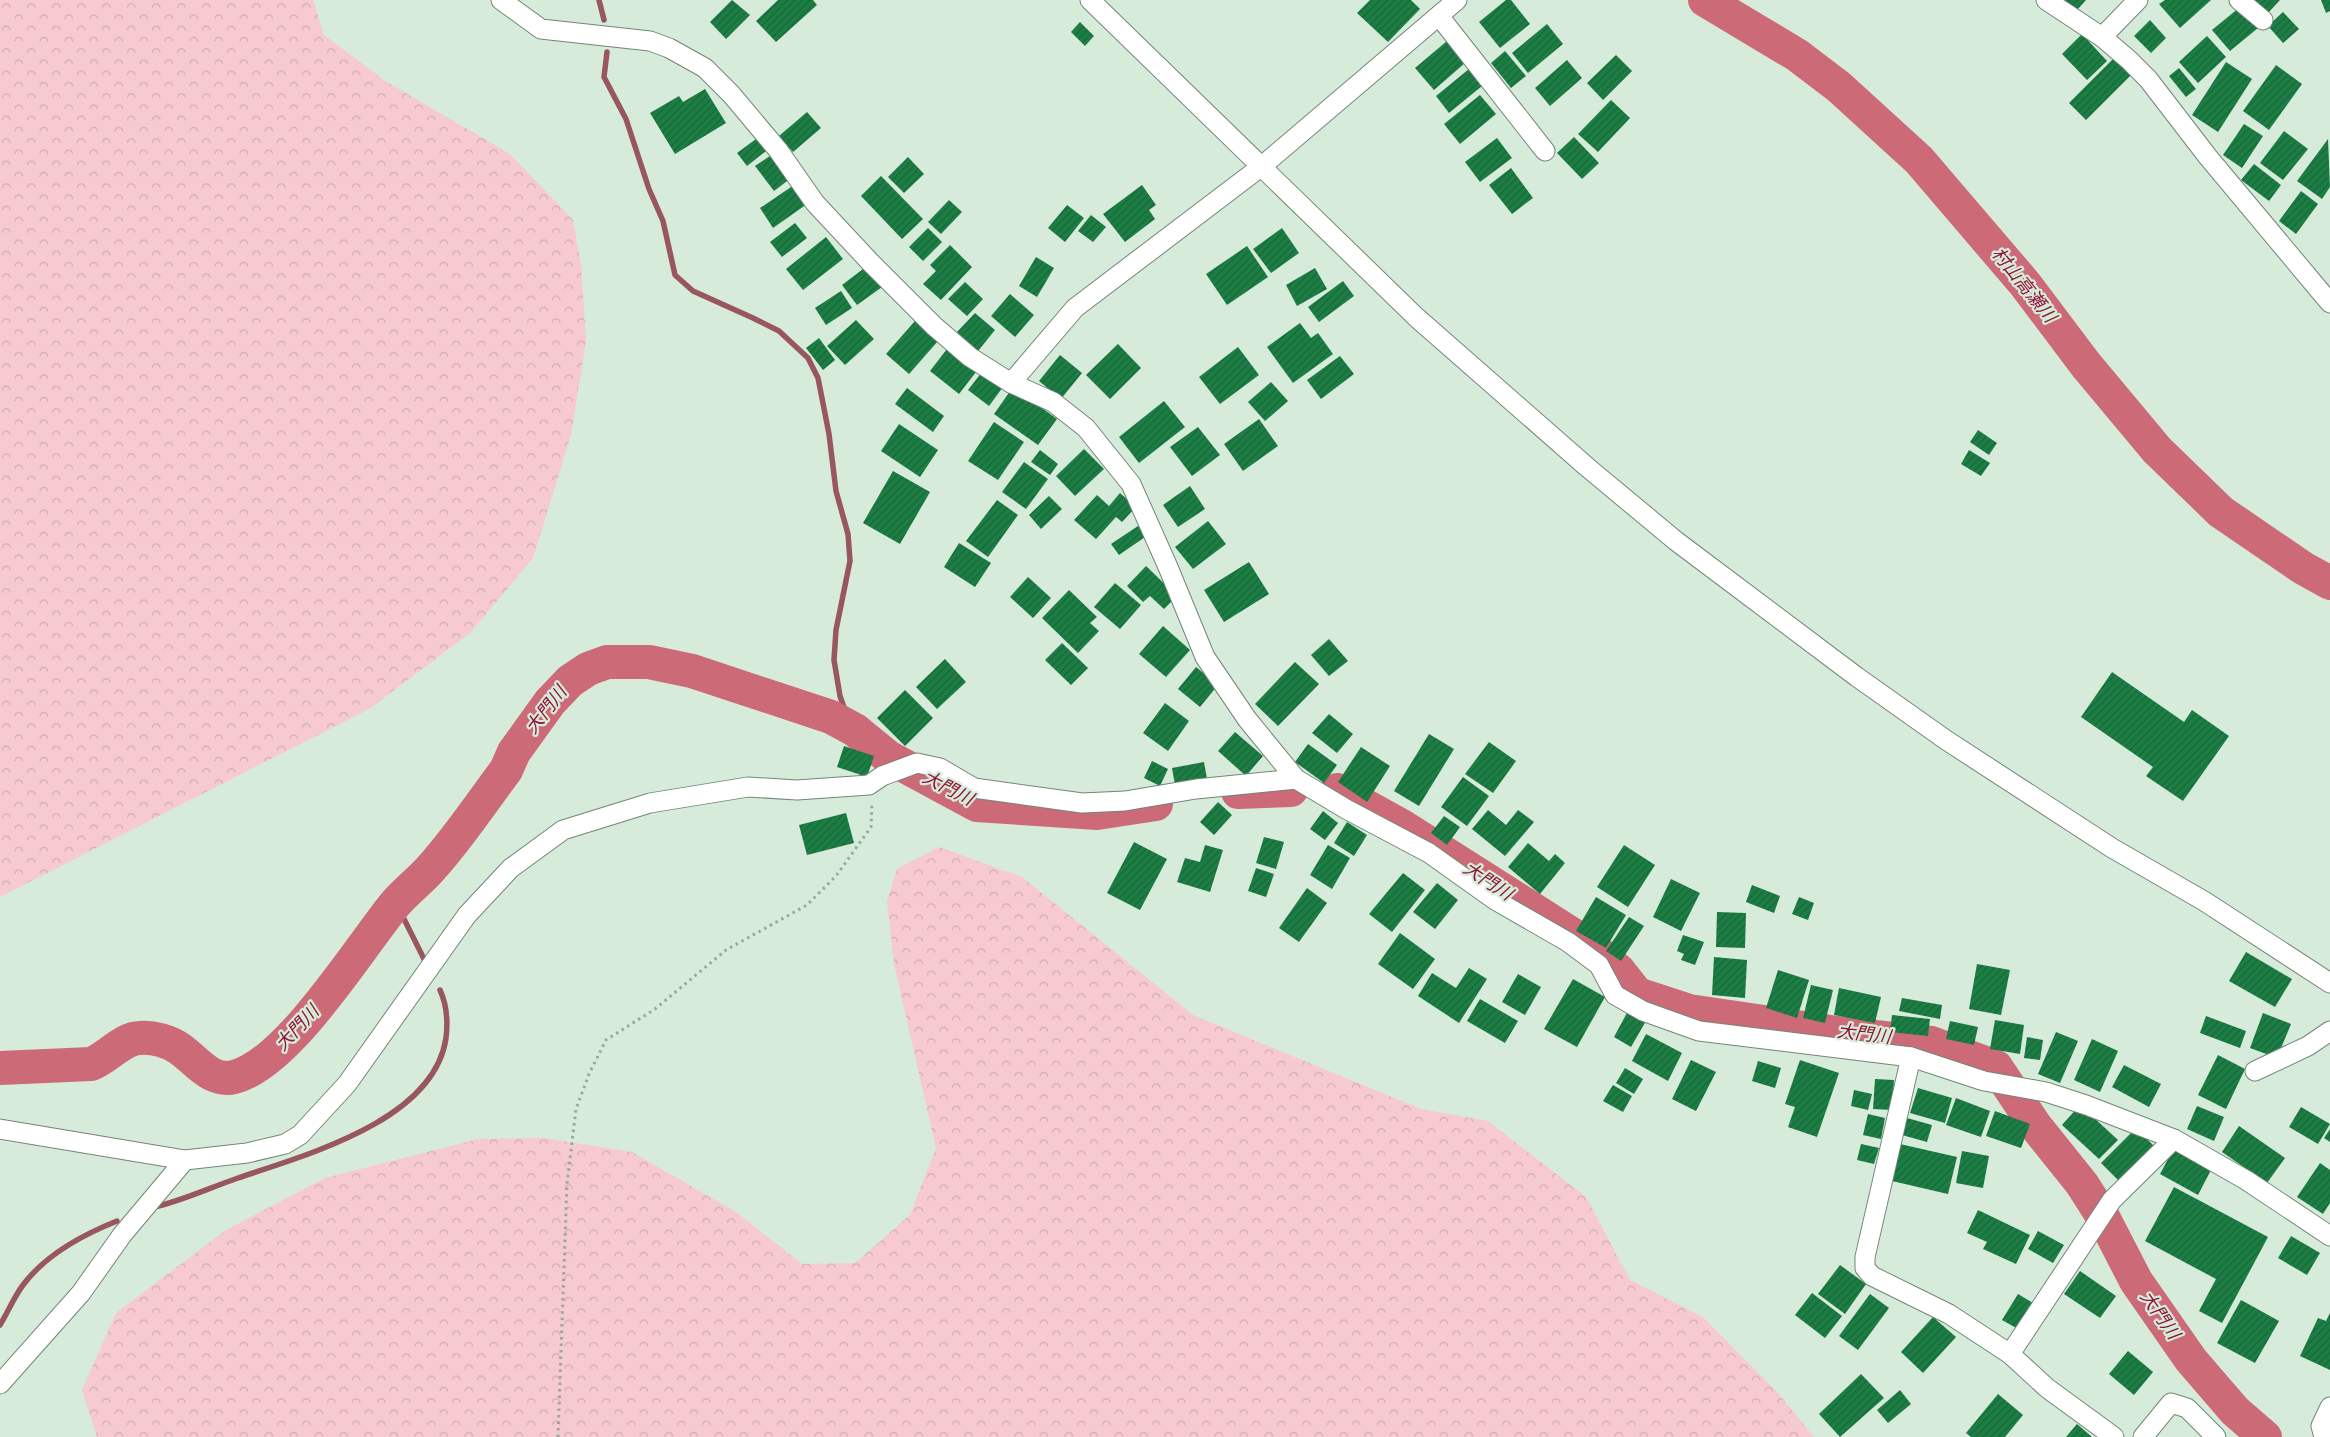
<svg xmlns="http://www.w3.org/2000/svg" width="2330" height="1437" font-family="'PT Serif','Noto Sans JP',serif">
<defs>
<pattern id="forest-crowns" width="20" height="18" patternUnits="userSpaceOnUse" patternTransform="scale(1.25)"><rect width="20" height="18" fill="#f6cace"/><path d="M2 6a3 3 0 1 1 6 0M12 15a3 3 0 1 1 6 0" fill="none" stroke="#d2adb1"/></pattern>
<pattern id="building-hatch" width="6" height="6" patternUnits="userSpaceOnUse" patternTransform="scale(1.25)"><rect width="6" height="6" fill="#1c7e44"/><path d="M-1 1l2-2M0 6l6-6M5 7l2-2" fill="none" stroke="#186738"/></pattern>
</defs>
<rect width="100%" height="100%" fill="#d6ebda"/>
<!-- forest -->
<g fill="url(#forest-crowns)">
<path d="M0,0H313L324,35L387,82L510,154L573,220L581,265L586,341L571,435L533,558L470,633L369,709L0,897Z"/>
<path d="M939,847L1022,877L1193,1015L1421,1109L1488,1121L1586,1197L1630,1280L1703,1317L1778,1393L1814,1437H97L82,1390L116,1313L226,1230L325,1178L478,1139L544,1138L632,1152L736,1212L802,1264L855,1263L910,1215L936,1148L894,964L887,901L897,869Z"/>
</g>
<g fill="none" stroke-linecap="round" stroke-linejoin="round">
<!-- stream -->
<g stroke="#98565e" stroke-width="5.5">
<path d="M599,0L604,20"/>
<path d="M607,52L604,77L626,119L649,189L663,221L675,275L693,291L753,318L779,331L808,358L818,378L829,434L836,491L848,534L850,561L836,630L834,660L840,696L851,728"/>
<path d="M396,903L425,961"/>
<path d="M151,1208C182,1201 209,1188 238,1178C305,1155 434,1121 446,1038C448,1021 447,1005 440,990"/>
<path d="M0,1325C8,1312 14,1297 23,1285C46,1254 82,1235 117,1221"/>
</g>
<!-- river -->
<g stroke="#cd6a78" stroke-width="34">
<path d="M1705,0L1797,55L1839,87L1919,160L2025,284L2086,365L2157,450L2221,512L2303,568L2330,583"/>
<path d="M1337,790L1402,826L1592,947L1619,971L1637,994L1689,1011L1837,1033L1931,1043L1996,1067L2034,1124L2082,1184L2103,1217L2136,1281L2191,1360L2235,1411L2265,1437"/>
<path d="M1238,792L1291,790"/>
<path d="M0,1068L91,1064C107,1058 123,1038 140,1038C153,1037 169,1041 180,1049C196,1060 211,1083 234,1077C288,1064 359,948 395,904C406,891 421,880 432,867C459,837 482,802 506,770L514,752L550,702L570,681L588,669L607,662H649L692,671L831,717L855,730L888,757L977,805L1097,813L1156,804"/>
</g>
</g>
<!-- building -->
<g fill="url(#building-hatch)">
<path d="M732,0L750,15L726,39L710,22Z"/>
<path d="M778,0H813L817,5L776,42L756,21Z"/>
<path d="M1370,0H1411L1420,9L1388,42L1357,13Z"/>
<path d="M1506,0H1511L1530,24L1500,48L1479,22Z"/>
<path d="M2064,0H2086L2077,10Z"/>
<path d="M2165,0H2211L2180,28L2159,4Z"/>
<path d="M2251,0H2280L2267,14Z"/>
<path d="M2321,0H2330V11L2326,13Z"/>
<path d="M2240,7L2258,28L2230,51L2212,30Z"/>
<path d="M2283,12L2299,29L2283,43L2268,26Z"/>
<path d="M2150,20L2166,38L2151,53L2134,36Z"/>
<path d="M1080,22L1094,36L1085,46L1071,32Z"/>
<path d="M1547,24L1563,44L1528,73L1512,53Z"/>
<path d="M2082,34L2107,61L2087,80L2062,54Z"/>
<path d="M2207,36L2226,57L2198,83L2179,62Z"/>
<path d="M1447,41L1465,63L1434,90L1415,68Z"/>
<path d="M1505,51L1526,76L1511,88L1491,63Z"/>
<path d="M1616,55L1632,71L1603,100L1587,83Z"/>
<path d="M2114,58L2131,75L2086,120L2069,103Z"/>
<path d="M1567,60L1582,78L1550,106L1535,88Z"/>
<path d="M2226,62L2252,79L2218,132L2192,115Z"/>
<path d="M2276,65L2302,84L2269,130L2243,111Z"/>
<path d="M2179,68L2196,89L2186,97L2169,76Z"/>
<path d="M1469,69L1482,86L1449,113L1436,96Z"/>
<path d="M705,89L726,123L675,154L650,113L679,96L683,102Z"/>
<path d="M1480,95L1496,114L1460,144L1444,124Z"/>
<path d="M1611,100L1630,118L1598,152L1578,134Z"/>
<path d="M807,112L821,128L793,152L779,136Z"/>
<path d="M2244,124L2263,136L2242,168L2223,155Z"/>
<path d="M2284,131L2308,149L2283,180L2260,163Z"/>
<path d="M1574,137L1599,163L1582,179L1557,153Z"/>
<path d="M1497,138L1512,158L1480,182L1465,162Z"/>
<path d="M756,139L766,151L747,166L737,153Z"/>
<path d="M2328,139L2330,187L2322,199L2297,181Z"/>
<path d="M773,154L791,178L774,191L755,166Z"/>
<path d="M908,157L924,174L904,193L888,177Z"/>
<path d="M2254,164L2281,185L2269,201L2241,180Z"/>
<path d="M1511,168L1533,198L1512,214L1489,185Z"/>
<path d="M881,176L923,219L902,239L861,196Z"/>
<path d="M794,185L807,204L773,228L760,208Z"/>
<path d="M1142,185L1156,205L1149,210L1155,219L1125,242L1103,214Z"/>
<path d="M2301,191L2318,204L2296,234L2279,221Z"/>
<path d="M949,200L962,212L941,234L928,222Z"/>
<path d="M1067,205L1084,218L1065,242L1048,228Z"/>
<path d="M1091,215L1106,227L1093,242L1078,231Z"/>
<path d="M795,223L807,238L782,257L770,242Z"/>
<path d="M928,228L942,242L923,261L909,247Z"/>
<path d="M1282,228L1299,253L1271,273L1253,249Z"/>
<path d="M826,237L843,259L803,290L786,269Z"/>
<path d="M950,245L972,267L941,300L923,284L936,271L930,265Z"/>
<path d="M1247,246L1268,277L1227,305L1206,274Z"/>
<path d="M1036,257L1054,268L1037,297L1019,286Z"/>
<path d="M867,266L882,287L857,305L842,285Z"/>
<path d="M1315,268L1327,289L1297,306L1286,285Z"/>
<path d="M1343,281L1354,296L1319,322L1308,307Z"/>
<path d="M965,282L983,299L967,316L948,299Z"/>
<path d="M841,291L852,308L826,325L815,308Z"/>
<path d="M1010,294L1034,315L1015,337L991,316Z"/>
<path d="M975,313L995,330L978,351L957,332Z"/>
<path d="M856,320L874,339L845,365L827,346Z"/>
<path d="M915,321L938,341L909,374L886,354Z"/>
<path d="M1300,323L1311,338L1318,333L1333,354L1293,383L1267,347Z"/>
<path d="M819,338L835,360L823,370L806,348Z"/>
<path d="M1118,344L1141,368L1110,399L1086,375Z"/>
<path d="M1238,347L1259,375L1220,404L1199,377Z"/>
<path d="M947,349L976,372L959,394L930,371Z"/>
<path d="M1060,355L1082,373L1061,399L1039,381Z"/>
<path d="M1340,356L1354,374L1321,399L1307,380Z"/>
<path d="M982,372L1003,387L989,406L968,390Z"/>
<path d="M1271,382L1288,401L1265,421L1248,402Z"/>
<path d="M1013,387L1057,419L1038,445L994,414Z"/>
<path d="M907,388L944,416L933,432L895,404Z"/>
<path d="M1164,401L1185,427L1139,463L1119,437Z"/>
<path d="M1259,419L1278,446L1243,471L1224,444Z"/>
<path d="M994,422L1024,442L998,480L968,461Z"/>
<path d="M899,424L938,450L920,477L881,451Z"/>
<path d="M1198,427L1220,455L1192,476L1170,447Z"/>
<path d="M1978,430L1997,443L1989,455L1970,442Z"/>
<path d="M1084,449L1104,469L1075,496L1056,476Z"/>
<path d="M1040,450L1058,464L1050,475L1031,462Z"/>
<path d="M1969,450L1990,463L1981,476L1961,464Z"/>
<path d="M1024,462L1048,479L1026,509L1002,492Z"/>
<path d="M893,471L930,492L900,544L863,523Z"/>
<path d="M1190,486L1205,509L1178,527L1163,505Z"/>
<path d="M1120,493L1136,507L1122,522L1116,517L1096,539L1074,520L1097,495L1109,506Z"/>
<path d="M1049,496L1062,509L1041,529L1029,515Z"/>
<path d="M997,500L1018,515L988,557L966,541Z"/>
<path d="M1208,521L1226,544L1193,569L1175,547Z"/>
<path d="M1138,526L1145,537L1119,555L1111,544Z"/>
<path d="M959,543L991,563L975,587L944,567Z"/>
<path d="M1249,562L1269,594L1224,622L1204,590Z"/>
<path d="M1146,566L1177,596L1164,609L1150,596L1143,602L1127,586Z"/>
<path d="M1028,577L1051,598L1033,618L1010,597Z"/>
<path d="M1115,583L1141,605L1120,629L1094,607Z"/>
<path d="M1069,590L1097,617L1090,623L1099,631L1078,653L1042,618Z"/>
<path d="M1163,626L1190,650L1166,677L1139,654Z"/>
<path d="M1329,639L1348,661L1329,676L1311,655Z"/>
<path d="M1062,643L1088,668L1071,685L1045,660Z"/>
<path d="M945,659L966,682L937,709L916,687Z"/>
<path d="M1295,662L1319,684L1278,726L1255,704Z"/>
<path d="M1196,667L1218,685L1200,707L1178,689Z"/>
<path d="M2112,672L2184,722L2192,710L2229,736L2183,801L2146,776L2153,767L2081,717Z"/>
<path d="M905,690L933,718L905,746L877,718Z"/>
<path d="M1165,703L1189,721L1168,751L1143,733Z"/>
<path d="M1329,714L1353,734L1337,753L1312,733Z"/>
<path d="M1235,732L1263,756L1246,776L1218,751Z"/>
<path d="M1429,734L1454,749L1419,806L1394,791Z"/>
<path d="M1489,742L1516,761L1493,793L1465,774Z"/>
<path d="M1308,744L1337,765L1324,783L1295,762Z"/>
<path d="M844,746L874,756L867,777L837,767Z"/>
<path d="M1361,747L1390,766L1367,802L1338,782Z"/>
<path d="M1152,761L1168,769L1160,786L1144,778Z"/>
<path d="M1204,762L1207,779L1175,785L1172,768Z"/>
<path d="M1463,777L1489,796L1467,826L1441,807Z"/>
<path d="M1218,802L1232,815L1214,835L1200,822Z"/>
<path d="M1488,810L1506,825L1518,810L1534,822L1505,856L1472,829Z"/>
<path d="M1323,811L1338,823L1325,840L1310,829Z"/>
<path d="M846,813L854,843L807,855L799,825Z"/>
<path d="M1444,816L1460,827L1447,845L1431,833Z"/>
<path d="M1347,822L1367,835L1354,856L1334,843Z"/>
<path d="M1264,837L1284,842L1276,869L1256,863Z"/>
<path d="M1134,842L1167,859L1140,910L1107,893Z"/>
<path d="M1528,843L1549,861L1555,854L1565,863L1540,894L1508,867Z"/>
<path d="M1205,845L1223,850L1210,892L1177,882L1185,858L1200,862Z"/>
<path d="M1328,845L1350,858L1332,889L1310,875Z"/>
<path d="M1624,845L1655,865L1628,907L1597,887Z"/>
<path d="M1256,868L1274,874L1266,897L1248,891Z"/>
<path d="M1403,873L1425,890L1392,932L1369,914Z"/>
<path d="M1671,879L1700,893L1681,931L1653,917Z"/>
<path d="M1437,883L1458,900L1435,929L1413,912Z"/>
<path d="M1752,885L1780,896L1774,913L1746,902Z"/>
<path d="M1307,888L1327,903L1299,942L1279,928Z"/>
<path d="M1596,897L1626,915L1606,948L1576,931Z"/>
<path d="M1799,897L1814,903L1808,920L1792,914Z"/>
<path d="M1717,912L1746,913L1745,948L1716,947Z"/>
<path d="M1629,917L1644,926L1621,961L1606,951Z"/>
<path d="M1400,933L1435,959L1413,989L1378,964Z"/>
<path d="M1683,935L1704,942L1695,965L1681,960L1684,954L1677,951Z"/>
<path d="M2246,952L2292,979L2275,1007L2229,981Z"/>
<path d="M1714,957L1747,960L1745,998L1712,995Z"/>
<path d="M1977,964L2010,970L2001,1015L1969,1009Z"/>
<path d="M1469,968L1487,979L1459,1023L1418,996L1432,973L1456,988Z"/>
<path d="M1778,970L1809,980L1797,1018L1766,1008Z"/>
<path d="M1518,974L1541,987L1525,1015L1502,1002Z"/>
<path d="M1573,979L1605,997L1577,1047L1544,1029Z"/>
<path d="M1811,985L1833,990L1825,1023L1803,1018Z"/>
<path d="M1839,988L1881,997L1875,1023L1834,1015Z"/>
<path d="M1902,998L1942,1005L1940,1019L1899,1011Z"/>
<path d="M1480,999L1518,1021L1505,1043L1467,1021Z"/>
<path d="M1628,1011L1646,1021L1631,1047L1614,1037Z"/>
<path d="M2263,1013L2291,1024L2277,1058L2250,1048Z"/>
<path d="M1892,1015L1930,1019L1928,1036L1890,1032Z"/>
<path d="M2206,1016L2246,1031L2240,1048L2200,1033Z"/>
<path d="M1995,1020L2024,1025L2020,1054L1990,1049Z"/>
<path d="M1950,1021L1978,1027L1974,1045L1946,1039Z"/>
<path d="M2056,1032L2078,1041L2060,1083L2038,1074Z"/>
<path d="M1646,1034L1682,1053L1668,1081L1632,1061Z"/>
<path d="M2027,1037L2043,1040L2040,1060L2024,1058Z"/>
<path d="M2092,1039L2118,1051L2100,1092L2074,1080Z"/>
<path d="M2218,1055L2245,1069L2226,1109L2198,1095Z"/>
<path d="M1691,1060L1716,1072L1696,1111L1672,1099Z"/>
<path d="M1800,1060L1839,1073L1817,1137L1788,1127L1795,1107L1785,1104Z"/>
<path d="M1758,1061L1781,1068L1775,1088L1752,1081Z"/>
<path d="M2124,1065L2161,1084L2149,1107L2112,1087Z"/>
<path d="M1625,1068L1643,1079L1634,1094L1616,1083Z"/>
<path d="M1875,1079L1894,1080L1892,1110L1873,1109Z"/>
<path d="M1613,1085L1632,1096L1623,1112L1603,1101Z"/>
<path d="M1918,1088L1952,1098L1945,1123L1910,1113Z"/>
<path d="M1854,1090L1872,1094L1868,1110L1851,1106Z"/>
<path d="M1956,1098L1990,1111L1981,1137L1946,1125Z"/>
<path d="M2080,1105L2118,1140L2099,1159L2062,1125Z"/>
<path d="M2197,1106L2224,1117L2214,1141L2187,1129Z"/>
<path d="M2301,1107L2330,1124L2318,1144L2289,1127Z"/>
<path d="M1995,1111L2030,1124L2021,1148L1986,1136Z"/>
<path d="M1868,1114L1885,1118L1881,1139L1863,1135Z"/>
<path d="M1907,1118L1932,1125L1927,1142L1902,1135Z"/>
<path d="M2239,1126L2285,1158L2267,1183L2222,1152Z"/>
<path d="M2136,1128L2154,1146L2119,1181L2101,1163Z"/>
<path d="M2330,1129V1142L2324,1138Z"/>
<path d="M1861,1144L1879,1148L1874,1164L1857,1160Z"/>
<path d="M1900,1144L1957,1157L1948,1194L1892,1181Z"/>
<path d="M2173,1150L2211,1170L2198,1195L2160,1174Z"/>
<path d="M1962,1151L1989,1156L1983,1188L1956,1183Z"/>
<path d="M2320,1163L2330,1170V1203L2323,1214L2297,1197Z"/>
<path d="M2174,1187L2268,1237L2222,1323L2199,1311L2216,1279L2145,1241Z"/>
<path d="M1978,1210L2030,1235L2016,1264L1983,1249L1987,1242L1967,1233Z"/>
<path d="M2038,1231L2064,1245L2053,1263L2028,1249Z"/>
<path d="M2291,1236L2320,1253L2307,1275L2278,1258Z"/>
<path d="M1840,1265L1866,1284L1845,1314L1818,1294Z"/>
<path d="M2080,1271L2116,1296L2100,1318L2064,1294Z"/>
<path d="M1812,1293L1842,1316L1825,1338L1795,1315Z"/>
<path d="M1870,1294L1889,1308L1858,1350L1839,1336Z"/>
<path d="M2018,1294L2033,1303L2018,1329L2002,1320Z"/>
<path d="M2241,1300L2279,1321L2255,1363L2217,1343Z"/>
<path d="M2330,1313V1370L2300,1356L2318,1318L2326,1321Z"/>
<path d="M1933,1317L1956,1337L1923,1373L1901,1352Z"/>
<path d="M2128,1351L2153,1372L2134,1395L2109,1374Z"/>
<path d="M1861,1374L1884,1398L1840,1437L1819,1414Z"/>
<path d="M1900,1390L1911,1404L1888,1423L1877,1410Z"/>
<path d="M1998,1394L2023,1415L2005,1437H1971L1966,1433Z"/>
<path d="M2077,1424L2092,1437H2066Z"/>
</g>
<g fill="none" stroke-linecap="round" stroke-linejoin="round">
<defs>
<g id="minor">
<path d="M501,0L541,29L650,41L669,48L705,68L731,94L778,150L815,203L871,263L934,326L970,357L1011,383L1053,402L1086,428L1131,484L1168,567L1205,657L1247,719L1296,779L1346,809L1429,853L1495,900L1568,942L1599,965L1615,995L1643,1011L1699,1031L1911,1057L1984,1081L2046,1092L2086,1105L2174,1139L2246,1180L2330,1236"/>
<path d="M1090,0L1416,317L1587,467L1676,541L1857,677L1946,740L2112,848L2204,901L2330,983"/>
<path d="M2046,0L2102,37L2129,60L2148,79L2208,157L2330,303"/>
<path d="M2239,0L2263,20"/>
<path d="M1439,16L1545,151"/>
<path d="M2102,37L2138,0"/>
<path d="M1011,383L1075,308L1262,166L1457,0"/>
<path d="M1911,1057L1865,1257V1268L1872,1276L1949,1314L2010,1354L2047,1388L2114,1437"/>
<path d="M2255,1071L2308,1046L2330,1031"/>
<path d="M0,1129L185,1160L247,1153L285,1144L300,1135L347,1084L467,915L511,868L563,830L650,803L748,787L797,790L869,785L882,776L917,763L940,768L974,788L1082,803L1125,801L1196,789L1296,779"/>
<path d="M2010,1354L2112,1200L2174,1139"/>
<path d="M0,1384L81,1293L122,1235L185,1160"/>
<path d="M2143,1437L2171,1403L2187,1408L2216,1437"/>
<path d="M2324,1437L2321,1426L2330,1407"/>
</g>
</defs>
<!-- minor casing -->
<use href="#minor" stroke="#738677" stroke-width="21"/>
<!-- path -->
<path stroke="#98a89b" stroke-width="3" stroke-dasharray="2.5 4" stroke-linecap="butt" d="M558,1437L567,1184L576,1109L589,1074L606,1040L655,1009L726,950L807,905L836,876L871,827L872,803"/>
<!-- minor -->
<use href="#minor" stroke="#fff" stroke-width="19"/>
</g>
<g text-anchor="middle" stroke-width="4.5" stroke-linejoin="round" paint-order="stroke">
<!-- water labels -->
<g font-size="18" font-style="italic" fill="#8f1336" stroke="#d6ebda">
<text transform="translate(2024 285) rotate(51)" y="6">村山高瀬川</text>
<text transform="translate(546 710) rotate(-52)" y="6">大門川</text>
<text transform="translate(948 788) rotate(27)" y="6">大門川</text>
<text transform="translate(1488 881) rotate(33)" y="6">大門川</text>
<text transform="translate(297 1028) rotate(-47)" y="6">大門川</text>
<text transform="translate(1864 1034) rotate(7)" y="6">大門川</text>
<text transform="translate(2160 1315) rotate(55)" y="6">大門川</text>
</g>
</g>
</svg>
